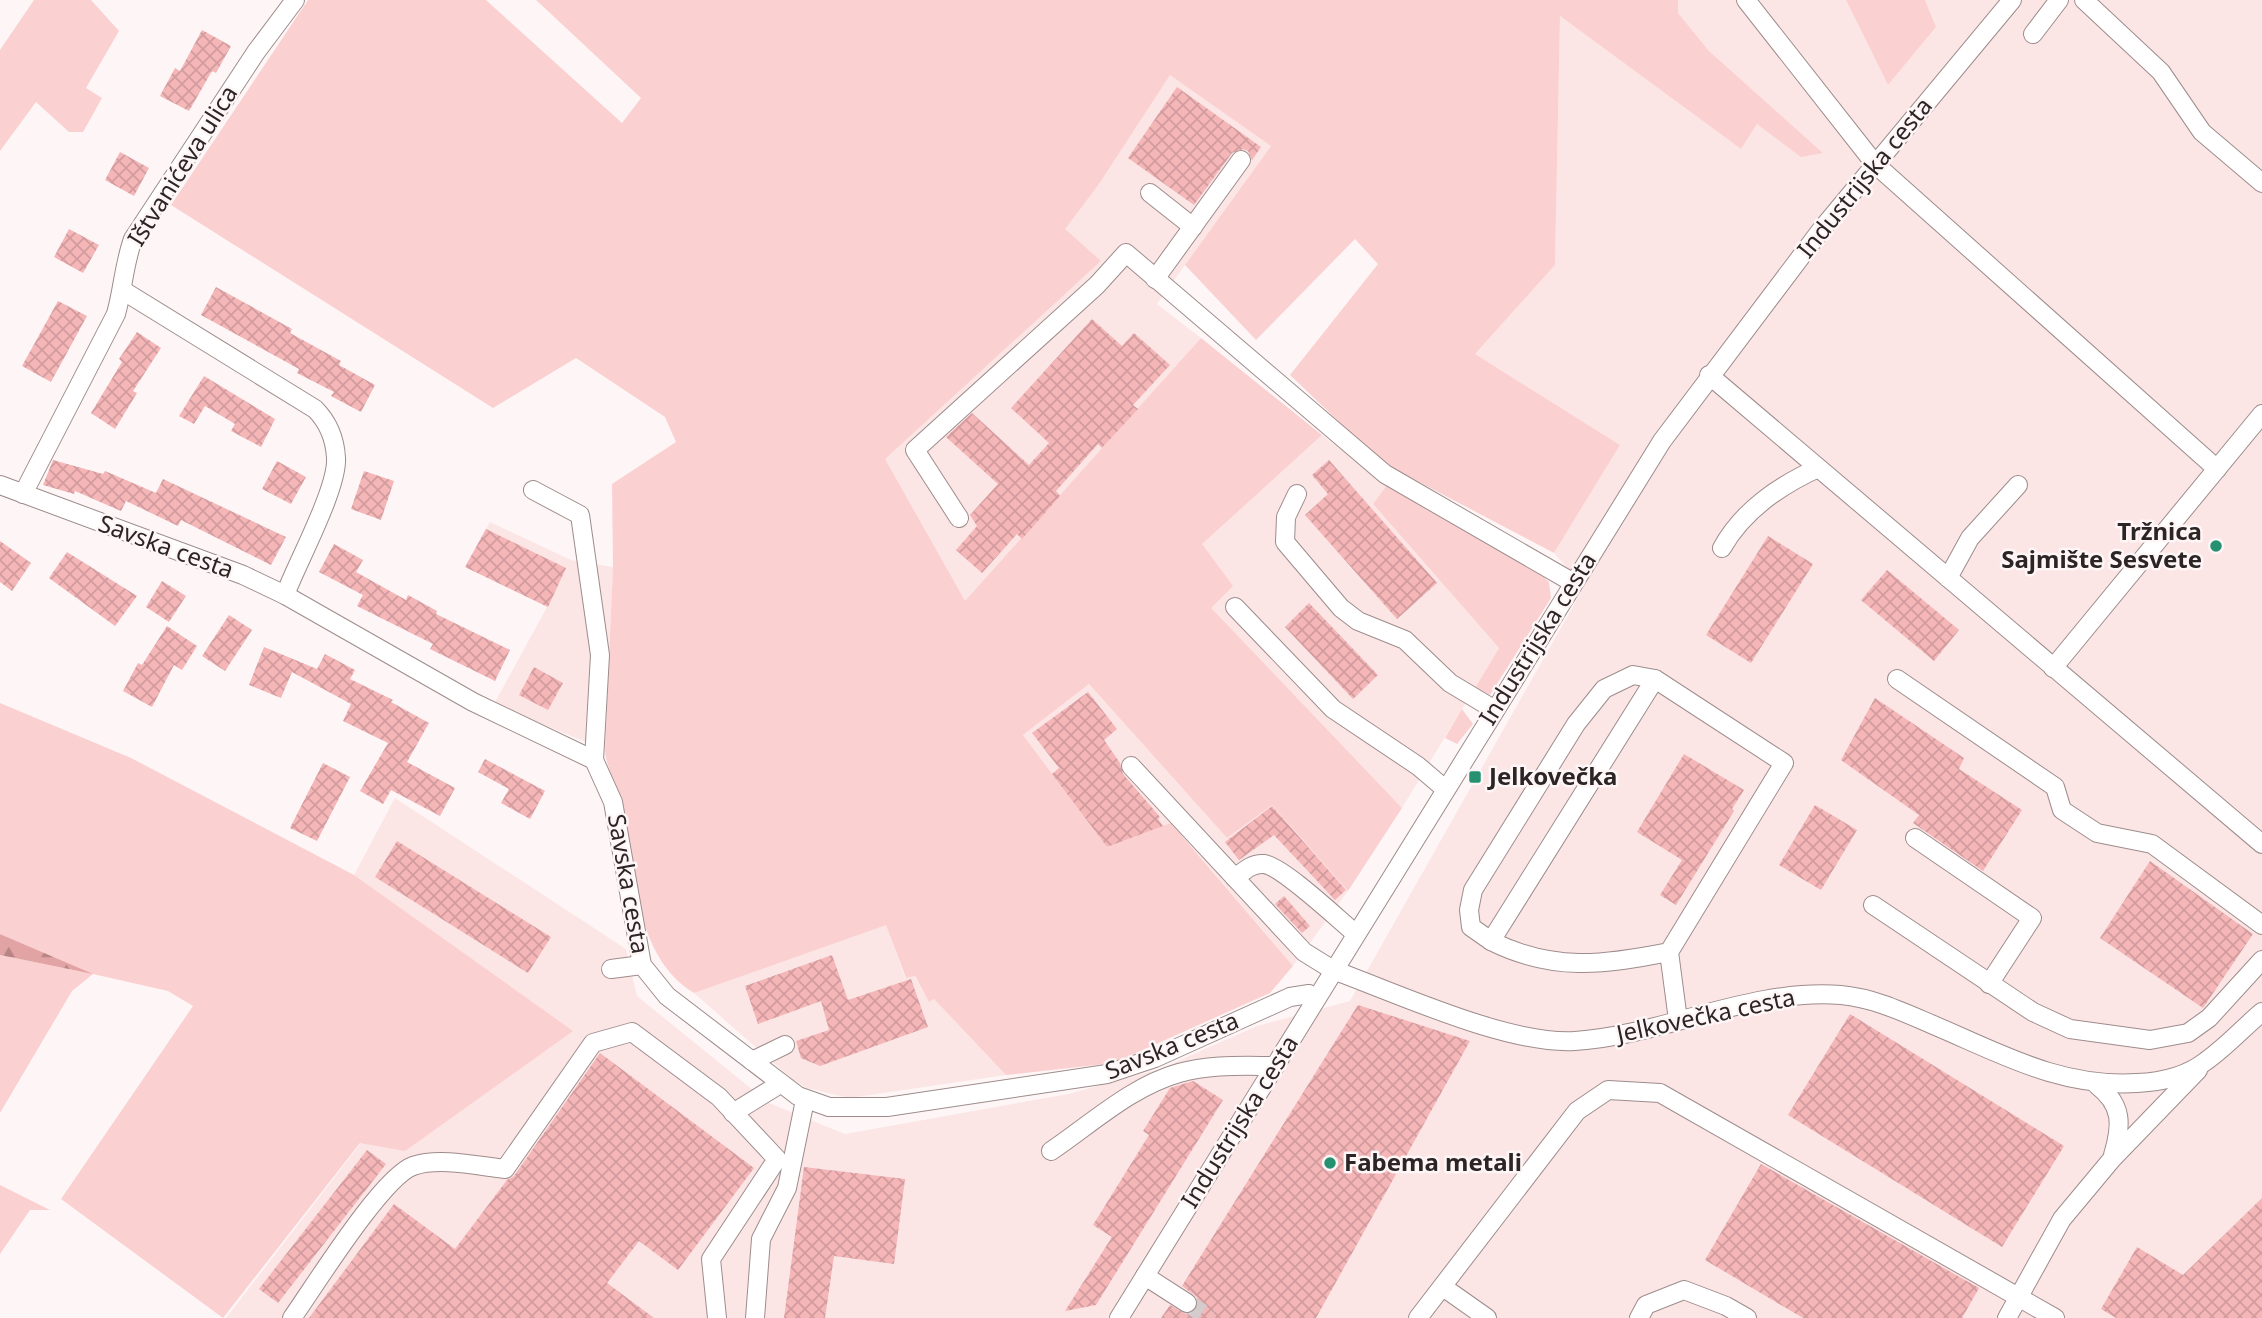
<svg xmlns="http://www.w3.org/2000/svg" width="2262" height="1318" font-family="'Noto Sans',sans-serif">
<defs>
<pattern id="forest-firs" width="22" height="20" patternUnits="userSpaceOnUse" patternTransform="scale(1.75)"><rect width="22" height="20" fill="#e1a3a4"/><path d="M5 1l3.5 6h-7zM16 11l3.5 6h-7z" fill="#b78585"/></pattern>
<pattern id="building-cross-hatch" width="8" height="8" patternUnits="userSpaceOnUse" patternTransform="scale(1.75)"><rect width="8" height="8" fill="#f5b6b8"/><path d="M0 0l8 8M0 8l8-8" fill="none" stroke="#d29c9e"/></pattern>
</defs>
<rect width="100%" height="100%" fill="#fef6f6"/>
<!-- built -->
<g fill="#fce5e5">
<path d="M1678,0H1846L1888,85L1936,27L1925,0H2262V1318H226L361,1143L572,1031L354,875L395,798L626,949L637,996L769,1103L845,1134L1068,1094L1160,1069L1257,1026L1350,1001L1584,587L1554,553L1620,445L1475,354L1555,265L1560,16L1741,149L1757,124L1801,156L1822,152L1709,51L1678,13Z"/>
<path d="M1170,74L1271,146L1157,304L1201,338L965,602L884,459L1101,261L1064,229L1099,184Z"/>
<path d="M1322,435L1387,485L1373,504L1499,648L1402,808L1210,608L1201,544Z"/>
<path d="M490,522L571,560L613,567L605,750L494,704L547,607L465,567Z"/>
<path d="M1089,684L1227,838L1272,804L1348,891L1293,966L1172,823L1107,847L1023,735Z"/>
<path d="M886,924L905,978L914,976L929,1002L934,999L1006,1075L849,1098L807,1088L792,1079L694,993Z"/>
</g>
<!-- green -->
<g fill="#fbd0d1">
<path d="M34,0H91L119,31L86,88L102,98L83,132H69L36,102L0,151V50Z"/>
<path d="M308,0H486L622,123L641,98L536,0H1678V13L1709,51L1823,153L1801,157L1757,124L1741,149L1560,16L1555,265L1475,354L1620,445L1554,553L1381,462L1290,375L1378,264L1355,239L1256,340L1185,265L1271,146L1170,75L1099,184L1065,229L1101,261L885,459L965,601L1201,338L1322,435L1202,544L1233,586L1211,608L1402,808L1348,891L1272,805L1227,838L1089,684L1023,735L1107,847L1171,823L1293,966L1270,993L1134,1054L1105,1064L1006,1075L934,999L929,1002L915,976L906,978L886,925L694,993C632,954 637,870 623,806C619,786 606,770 605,750L613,567L612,484L676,442L665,417L576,358L493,408L171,205Z"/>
<path d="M1846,0H1925L1936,27L1888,85Z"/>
<path d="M1387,485L1535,569L1549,582L1551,598L1490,695L1475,688L1499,648L1373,504Z"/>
<path d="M0,703L131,758L354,875L573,1031L405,1151L360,1143L223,1318L61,1199L193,1006L168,991L93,974L72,991L0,1113V955L89,973L0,934Z"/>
<path d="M1462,709L1473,724L1457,744L1445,738Z"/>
<path d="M0,1185L50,1210H30L0,1254Z"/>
</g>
<!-- forest -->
<path fill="url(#forest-firs)" d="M0,934L93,974L0,955Z"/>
<!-- building -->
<g fill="url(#building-cross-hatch)">
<path d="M202,30L231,46L216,73L212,71L189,111L160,96L175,68L180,71Z"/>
<path d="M1177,87L1261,147L1252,160L1248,151L1243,149L1232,153L1194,205L1128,158Z"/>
<path d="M120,152L149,168L134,196L105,180Z"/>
<path d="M69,229L99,245L83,273L54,257Z"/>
<path d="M216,287L292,329L290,333L341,361L339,365L375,385L361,412L331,396L334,392L297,373L299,369L201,315Z"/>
<path d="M58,301L87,316L51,382L22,366Z"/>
<path d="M1092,319L1122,346L1134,333L1170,365L1133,405L1138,409L1102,448L1098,444L1056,491L1060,496L1022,539L1017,534L982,573L956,550L977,526L970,515L998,484L946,437L972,413L1029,465L1049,443L1011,408Z"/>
<path d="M137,332L161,348L133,391L137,393L115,429L91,413L122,362L119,359Z"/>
<path d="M204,376L275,419L261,447L231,431L235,424L205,406L194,424L179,416Z"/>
<path d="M53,460L103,474L105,471L156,493L163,479L286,537L271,565L181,520L178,526L126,501L121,511L75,491L74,494L43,485Z"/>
<path d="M1329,460L1437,583L1397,619L1305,515L1328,494L1312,475Z"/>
<path d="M277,461L306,477L291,504L262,489Z"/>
<path d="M364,471L394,481L381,520L351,509Z"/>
<path d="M486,529L566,568L548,607L465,567Z"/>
<path d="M1768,536L1813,564L1751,663L1706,635Z"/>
<path d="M0,541L31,563L12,591L0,582Z"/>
<path d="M334,544L363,560L356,572L406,600L408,595L437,611L436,614L510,650L495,681L430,649L433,644L357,606L363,595L319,572Z"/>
<path d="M67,552L137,596L115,626L49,578Z"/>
<path d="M1887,570L1959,630L1934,661L1861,600Z"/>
<path d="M162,581L186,596L169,622L146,607Z"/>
<path d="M1309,603L1378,675L1353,699L1285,627Z"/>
<path d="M229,615L252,630L225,671L202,656Z"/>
<path d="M167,626L197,646L182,670L174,665L152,707L123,691L138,663L142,665Z"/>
<path d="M264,647L317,669L325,654L355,670L350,679L393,700L391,702L429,723L407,762L455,788L440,816L391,790L383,804L360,791L388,743L343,721L351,704L292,672L281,698L249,685Z"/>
<path d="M534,667L563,683L548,710L519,695Z"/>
<path d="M1088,692L1117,729L1104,740L1120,763L1123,774L1160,817L1158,819L1163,826L1107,847L1052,774L1059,768L1032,733Z"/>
<path d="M1875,698L1964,758L1959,769L2022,810L1983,871L1913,823L1919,815L1841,760Z"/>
<path d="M1684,754L1744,790L1732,809L1734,811L1676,905L1660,895L1682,860L1637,832Z"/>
<path d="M485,759L545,791L530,819L501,803L509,789L478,772Z"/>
<path d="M323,763L350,777L317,841L290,828Z"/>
<path d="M1815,805L1857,830L1821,890L1779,865Z"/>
<path d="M1272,806L1346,890L1335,900L1274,835L1239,860L1225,842Z"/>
<path d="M397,841L551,937L528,973L375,877Z"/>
<path d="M2150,861L2253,934L2203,1008L2100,938Z"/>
<path d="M1284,896L1310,926L1302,933L1275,904Z"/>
<path d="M832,955L848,1000L911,979L928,1027L820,1066L801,1058L796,1041L829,1030L821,1001L758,1024L745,986Z"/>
<path d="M1358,1005L1470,1041L1316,1318H1161L1170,1305L1186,1314L1197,1309V1297L1182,1286Z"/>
<path d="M1850,1014L2064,1146L2002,1247L1788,1115Z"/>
<path d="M600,1053L754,1168L678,1270L639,1241L607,1283L654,1318H309L394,1204L455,1249L507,1180L514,1176Z"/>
<path d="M1193,1081L1223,1100L1096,1305L1065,1311L1112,1237L1093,1225L1149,1135L1143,1131L1170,1088Z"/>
<path d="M367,1150L386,1164L278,1303L259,1289Z"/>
<path d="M1761,1164L1979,1288L1962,1318H1803L1705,1260Z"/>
<path d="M804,1167L905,1179L894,1264L834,1256L825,1318H784Z"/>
<path d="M2262,1198V1318H2116L2101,1309L2137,1247L2183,1275Z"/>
</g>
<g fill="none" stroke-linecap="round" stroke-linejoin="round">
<!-- minor-tunnel -->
<path stroke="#d4cccc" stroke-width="18" stroke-dasharray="18 9" stroke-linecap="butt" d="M1187,1303L1210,1318"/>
<defs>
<g id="minor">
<path d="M1746,0L1875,164L2217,469"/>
<path d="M2084,0L2161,72L2202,132L2262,183"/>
<path d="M2033,34L2059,0"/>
<path d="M1150,193L1193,227"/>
<path d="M1155,279L1241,160"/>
<path d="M122,290L315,409C328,422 335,439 336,458C338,488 297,563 285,595"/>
<path d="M1709,375L2262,844"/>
<path d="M0,485L243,575L285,595L473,702L594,760L613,802L642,965L667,996L798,1096L829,1107H887L1107,1074L1155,1058L1290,997L1309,994L1316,998"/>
<path d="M533,490L580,515L600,655L594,760"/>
<path d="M23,494L116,314C123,289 124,264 133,239L256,52L295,0"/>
<path d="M1297,494L1286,517L1285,542L1341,608L1358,621L1405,640L1450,683L1495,710"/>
<path d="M959,518L915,450L1097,285L1126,253L1385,474L1572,582"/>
<path d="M1722,548C1743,510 1779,486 1818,468"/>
<path d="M1948,578L1970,538L2018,485"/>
<path d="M1235,607L1333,709L1418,766L1445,789"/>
<path d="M2053,668L2262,414"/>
<path d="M1897,679L2055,787L2062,810L2097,833L2152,844L2262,925"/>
<path d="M1131,766L1304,952L1333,970C1399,994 1508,1045 1575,1041C1664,1035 1750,988 1841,995C1873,998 1901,1011 1931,1024C2000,1053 2060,1088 2137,1083C2160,1082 2187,1076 2206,1061C2226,1047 2243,1028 2262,1012"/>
<path d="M1915,838L2032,918L1989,984"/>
<path d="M1235,878C1244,871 1252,863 1264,864C1282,866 1338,919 1355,933"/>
<path d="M1873,905L2033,1012L2070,1029L2150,1040L2188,1033L2209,1018L2262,960"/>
<path d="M1491,941L1471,927L1469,910L1473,890L1576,724L1604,689L1633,675L1655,679"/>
<path d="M1669,952C1604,965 1553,972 1491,941L1655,679L1784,763L1669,952L1678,1020"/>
<path d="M611,969L642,965"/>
<path d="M752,1061L785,1045"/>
<path d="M2097,1085C2123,1105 2122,1125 2113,1155"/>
<path d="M733,1113L780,1084"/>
<path d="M1051,1151C1091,1124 1132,1086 1179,1073C1210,1064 1244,1066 1275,1066"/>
<path d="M1145,1276L1187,1303"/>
<path d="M1443,1287L1487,1318"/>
<path d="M292,1318C314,1287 382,1177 413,1166C440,1157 478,1166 505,1169L593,1043L632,1032L719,1097L777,1159L711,1259L717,1318"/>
<path d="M755,1318L761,1239L787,1188L805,1100"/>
<path d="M1119,1318L1662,441L1821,230L2012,0"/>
<path d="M1418,1318L1577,1111L1608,1090L1660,1093L2055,1318"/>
<path d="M1639,1318L1646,1305L1684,1290L1726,1306L1747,1318"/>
<path d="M2007,1318L2062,1219L2112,1159L2198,1070"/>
</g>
</defs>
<!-- minor casing -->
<use href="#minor" stroke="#9e8c8c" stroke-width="20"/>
<!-- minor -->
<use href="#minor" stroke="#fff" stroke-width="18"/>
</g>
<!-- markers -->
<g fill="#269170" stroke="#fef6f6" stroke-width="2.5">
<circle cx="2216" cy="546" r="7"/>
<rect x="1468" y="770" width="14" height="14" rx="3.5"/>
<circle cx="1330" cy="1163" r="7"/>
</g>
<g text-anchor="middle" stroke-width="5" stroke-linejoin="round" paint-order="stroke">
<!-- street labels -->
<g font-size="24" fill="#2c2525" stroke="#fef6f6">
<text transform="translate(183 166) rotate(-58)" y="8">Ištvanićeva ulica</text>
<text transform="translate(1865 178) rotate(-51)" y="8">Industrijska cesta</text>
<text transform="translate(166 547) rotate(20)" y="8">Savska cesta</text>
<text transform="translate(1538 639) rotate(-58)" y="8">Industrijska cesta</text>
<text transform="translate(628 884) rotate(80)" y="8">Savska cesta</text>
<text transform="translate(1706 1016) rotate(-12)" y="8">Jelkovečka cesta</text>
<text transform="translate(1172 1046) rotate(-22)" y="8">Savska cesta</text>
<text transform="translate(1240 1122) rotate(-58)" y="8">Industrijska cesta</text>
</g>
<!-- poi labels -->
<g font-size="24" font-weight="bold" fill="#2c2525" stroke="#fef6f6" text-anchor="start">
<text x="2202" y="540" text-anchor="end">Tržnica<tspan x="2202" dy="28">Sajmište Sesvete</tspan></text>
<text x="1489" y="785">Jelkovečka</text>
<text x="1344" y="1171">Fabema metali</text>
</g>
</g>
</svg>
